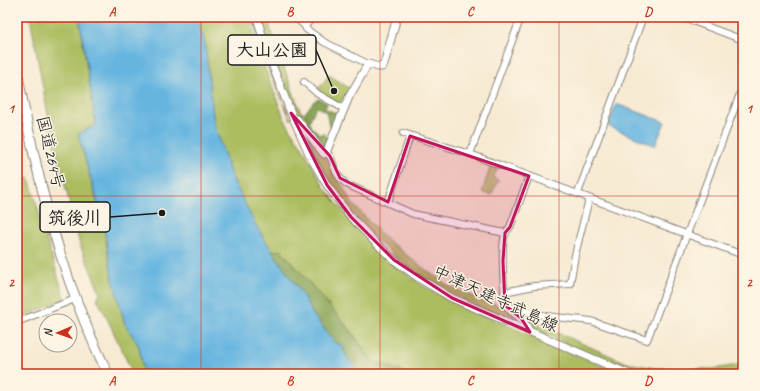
<svg xmlns="http://www.w3.org/2000/svg" width="760" height="391" font-family="Caveat,'Klee One',sans-serif">
<rect width="100%" height="100%" fill="#fcf5e5"/>
<filter id="ink" filterUnits="userSpaceOnUse"><feTurbulence type="fractalNoise" baseFrequency=".025" numOctaves="2"/><feDisplacementMap in="SourceGraphic" scale="8" xChannelSelector="R" yChannelSelector="G"/><feConvolveMatrix kernelMatrix="1 2 1 2 8 2 1 2 1" color-interpolation-filters="sRGB"/></filter>
<filter id="wash" filterUnits="userSpaceOnUse"><feTurbulence type="fractalNoise" baseFrequency=".012" numOctaves="4" result="noise"/><feDisplacementMap in="SourceGraphic" scale="16" xChannelSelector="R" yChannelSelector="G"/><feGaussianBlur stdDeviation="0.9" result="paint"/><feColorMatrix in="noise" values="0 0 0 0 0 0 0 0 0 0 0 0 0 0 0 0 0 1.4 0 .05"/><feComposite in="paint" operator="in"/></filter>
<g filter="url(#wash)">
<rect width="100%" height="100%" fill="#f7ead3"/>
<!-- green -->
<g fill="#acbd60" stroke="#646c3e">
<path d="M30,17H79L96,125L78,134L103,222L112,276L125,324L139,346L143,370L146,374H133L105,314L97,299L100,293L80,245L50,126Z"/>
<path d="M192,17H250L259,53L284,118L294,135L300,143L324,187L351,221L391,262L420,284L450,301L621,374H410L372,361L350,330L281,250L361,372L366,374H356L251,222L209,124Z"/>
<path d="M253,17H255L263,51L291,120L261,51Z"/>
<path d="M260,17H268L271,32L284,61L283,65L301,113H305L308,125L320,145L292,109L267,46Z"/>
<path d="M329,75L352,90L343,106L317,91Z"/>
<path d="M298,123L324,155L352,203L385,238L426,270L449,286L484,301L502,306L519,319L525,327C489,310 450,297 418,274C383,250 353,217 329,182C316,164 307,143 298,123Z"/>
<path d="M491,165L498,168L493,178L499,180L491,195L482,192Z"/>
<path d="M29,178L50,251L65,299L23,317L17,302V183Z"/>
<path d="M511,309L524,313L526,317L553,331L627,363L655,368L713,369L743,364V372L731,374H644L621,368L532,328L521,316Z"/>
</g>
<!-- forest -->
<g fill="#89a456" stroke="#526039">
<path d="M319,99L327,103L325,109L339,114L335,127L329,126L326,111L316,107L309,122L312,128L317,131L319,135L323,133L328,138L326,147L320,145L308,125L305,113L314,101Z"/>
<path d="M281,250L350,330L372,361L410,374H366C353,369 346,358 342,346L334,342L312,313L304,297L272,251Z"/>
</g>
<!-- water -->
<g fill="#66b5e0" stroke="#41687e">
<path d="M79,17H199L200,28L205,42L214,123L231,175L254,222L272,251L304,297L312,313L334,342L342,346C346,358 353,369 366,374H146L143,370L139,346L125,324L112,276L103,222L78,134L96,125Z"/>
<path d="M616,104L665,122L655,146L608,126Z"/>
</g>
</g>
<g filter="url(#ink)">
<g fill="none" stroke-linecap="round" stroke-linejoin="round">
<defs>
<g id="minor">
<path d="M295,17L305,26L306,29L324,42L368,64"/>
<path d="M682,17L743,40"/>
<path d="M305,26L313,17"/>
<path d="M304,82L318,94L344,109"/>
<path d="M403,133L470,154L743,255"/>
<path d="M326,153L330,156L336,172L340,178L346,184L366,193L413,214L505,233"/>
<path d="M470,154L521,17"/>
<path d="M529,176L510,227C508,229 506,232 505,235C500,246 504,289 505,304C511,315 526,318 530,332"/>
<path d="M578,193L643,17"/>
<path d="M388,202L410,136"/>
<path d="M504,292L534,286L570,284L575,255L589,199"/>
<path d="M506,306L546,316L591,321L647,340L743,86"/>
<path d="M17,322L75,299"/>
</g>
<g id="major">
<path d="M257,17L266,49L291,113L311,158L327,185L351,217L376,243L394,260L420,279L452,298L629,374"/>
<path d="M297,119L324,154L326,153L349,97L368,64L379,67H382L384,64L397,17"/>
</g>
<path id="highway" d="M17,71C36,175 61,279 108,374"/>
</defs>
<!-- minor casing -->
<use href="#minor" stroke="#8a8378" stroke-width="8"/>
<!-- major casing -->
<use href="#major" stroke="#8a8378" stroke-width="9"/>
<!-- highway casing -->
<use href="#highway" stroke="#8a8378" stroke-width="11"/>
<!-- minor -->
<use href="#minor" stroke="#fff" stroke-width="6"/>
<!-- major -->
<use href="#major" stroke="#fff" stroke-width="7"/>
<!-- highway -->
<use href="#highway" stroke="#fff" stroke-width="9"/>
</g>
</g>
<!-- marked area -->
<path fill="#c2185b" fill-opacity="0.2" stroke="#c2185b" stroke-width="3" stroke-linejoin="round" d="M291,113L330,156L340,178L388,202L410,136L529,176L510,227L505,233L503,261L505,305L521,318L530,332L452,298L394,260L351,217L327,185Z"/>
<!-- grid -->
<path fill="none" stroke="#c8321e" stroke-width="1" stroke-opacity="0.55" d="M201,17V374M380,17V374M559,17V374M17,196H743"/>
<g text-anchor="middle" stroke-width="3" stroke-linejoin="round" paint-order="stroke">
<!-- street labels -->
<g font-size="17" fill="#1c1c1c" stroke="#fcf5e5">
<text transform="translate(51 152) rotate(77)" y="6">国道264号</text>
<text transform="translate(496 298) rotate(25)" y="6">中津天建寺武島線</text>
</g>
</g>
<!-- callouts -->
<path fill="none" stroke="#1c1c1c" stroke-width="1.5" d="M334 91L316 50M162 213L110 217"/>
<g fill="#1c1c1c" stroke="#fcf5e5" stroke-width="1.5">
<circle cx="334" cy="91" r="4"/>
<circle cx="162" cy="213" r="4"/>
</g>
<g fill="#fcf5e5" stroke="#1c1c1c" stroke-width="1.5">
<rect x="228" y="35" width="88" height="30" rx="4"/>
<rect x="40" y="202" width="70" height="30" rx="4"/>
</g>
<g font-size="18" text-anchor="middle" font-weight="bold" fill="#1c1c1c">
<text x="272" y="56">大山公園</text>
<text x="75" y="224">筑後川</text>
</g>
<!-- margin -->
<rect width="760" height="391" fill="none" stroke="#fcf5e5" stroke-width="44"/>
<!-- north arrow -->
<g transform="translate(58 333) rotate(268)"><circle r="19" fill="#fcf5e5" stroke="#a29e95"/>
<path d="M0-3L7 15L0 10L-7 15Z" fill="#c8321e"/>
<text y="-6" font-size="11" font-weight="bold" text-anchor="middle" fill="#1c1c1c">N</text>
</g>
<rect x="22" y="22" width="716" height="347" fill="none" stroke="#c8321e" stroke-width="1.5"/>
<g font-size="13" text-anchor="middle" font-weight="bold" fill="#c8321e">
<text x="112" y="16">A</text>
<text x="290" y="16">B</text>
<text x="470" y="16">C</text>
<text x="648" y="16">D</text>
<text x="11" y="113">1</text>
<text x="749" y="113">1</text>
<text x="11" y="287">2</text>
<text x="749" y="287">2</text>
<text x="112" y="385">A</text>
<text x="290" y="385">B</text>
<text x="470" y="385">C</text>
<text x="648" y="385">D</text>
</g>
</svg>
